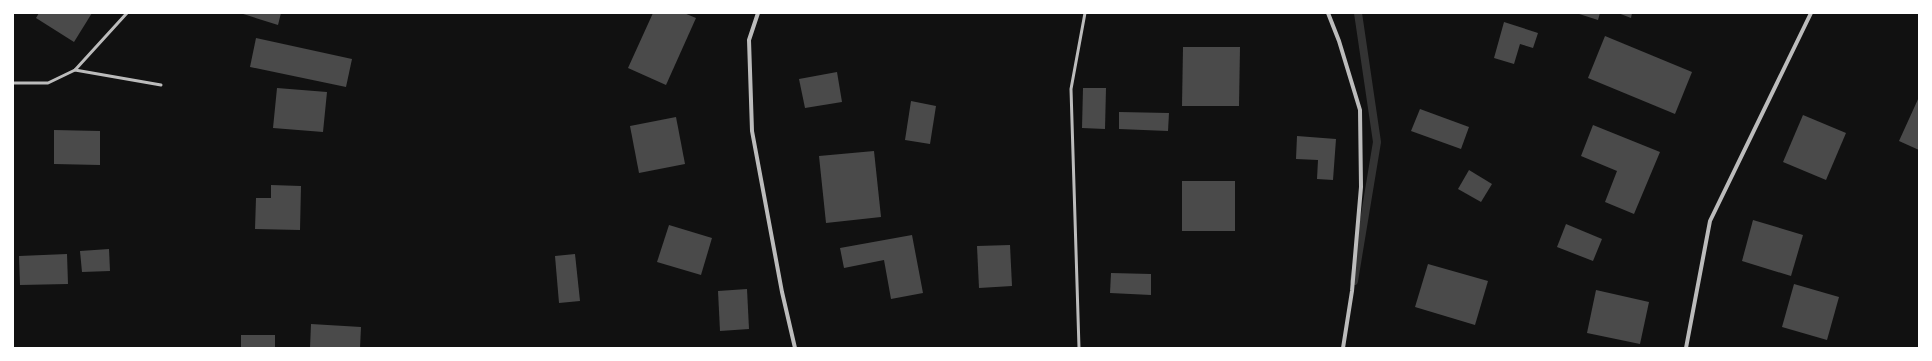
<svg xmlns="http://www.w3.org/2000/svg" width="1932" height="361" font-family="Montserrat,sans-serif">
<rect width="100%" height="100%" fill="#111"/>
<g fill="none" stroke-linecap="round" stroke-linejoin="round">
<!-- stream -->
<path stroke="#333" stroke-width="8" d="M1354,281L1377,142L1358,13"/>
</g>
<!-- building -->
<g fill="#4a4a4a">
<path d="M39,13H92L74,42L36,18Z"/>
<path d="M240,13H281L278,25Z"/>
<path d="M653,13H684L696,18L666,85L628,68Z"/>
<path d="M1576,13H1600L1598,20Z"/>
<path d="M1618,13H1632L1631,18Z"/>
<path d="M1504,22L1538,33L1533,48L1520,44L1514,64L1494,58Z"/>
<path d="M1605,36L1692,72L1675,114L1588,78Z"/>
<path d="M256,38L352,59L346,87L250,67Z"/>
<path d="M1183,47H1240L1239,106H1182Z"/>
<path d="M837,72L842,102L805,108L799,79Z"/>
<path d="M277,88L327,92L323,132L273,128Z"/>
<path d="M1083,88H1106L1105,129L1082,128Z"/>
<path d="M1919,97V150L1899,141Z"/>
<path d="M911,101L936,106L930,144L905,140Z"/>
<path d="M1420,109L1469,127L1461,149L1411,131Z"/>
<path d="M1119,112L1169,113L1168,131L1119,129Z"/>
<path d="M1803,115L1846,133L1826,180L1783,162Z"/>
<path d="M676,117L685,164L639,173L630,126Z"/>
<path d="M1593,125L1660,152L1634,214L1605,202L1617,171L1581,156Z"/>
<path d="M54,130L100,131V165L54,164Z"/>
<path d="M1297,136L1336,139L1333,180L1317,179L1318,160L1296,159Z"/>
<path d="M874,151L881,217L826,223L819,156Z"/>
<path d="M1469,170L1492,184L1481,202L1458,189Z"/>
<rect x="1182" y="181" width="53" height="50"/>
<path d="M271,185L301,186L300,230L255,229L256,198H271Z"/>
<path d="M1753,220L1803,235L1791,276L1742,261Z"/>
<path d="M1566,224L1602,239L1593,261L1557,247Z"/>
<path d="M669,225L712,238L701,275L657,262Z"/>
<path d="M912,235L923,293L891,299L884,260L844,268L840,248Z"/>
<path d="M1010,245L1012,286L979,288L977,246Z"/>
<path d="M109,249L110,271L82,272L80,251Z"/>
<path d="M67,254L68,284L20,285L19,256Z"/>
<path d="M575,254L580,301L559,303L555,256Z"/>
<path d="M1428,264L1488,281L1475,325L1415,307Z"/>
<path d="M1111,273L1151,274V295L1110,293Z"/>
<path d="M1794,284L1839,297L1827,340L1782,327Z"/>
<path d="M747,289L749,329L720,331L718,291Z"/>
<path d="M1596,290L1649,302L1640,344L1587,333Z"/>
<path d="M311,324L361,327L360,348H310Z"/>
<rect x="241" y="335" width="34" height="13"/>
</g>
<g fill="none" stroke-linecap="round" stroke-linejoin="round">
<!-- service -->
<g stroke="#bcbcbc" stroke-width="3">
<path d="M75,70L161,85"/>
<path d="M13,83H48L75,70L127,13"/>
<path d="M1079,348L1071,89L1085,13"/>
</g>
<!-- minor -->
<g stroke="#bcbcbc" stroke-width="4">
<path d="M758,13L749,40L752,131L782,292L795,348"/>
<path d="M1328,13L1339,41L1360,110L1361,187L1352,291L1343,348"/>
<path d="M1686,348L1710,221L1811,13"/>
</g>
</g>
<!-- border -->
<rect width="1932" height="361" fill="none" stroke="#ffffff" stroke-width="28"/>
</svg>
